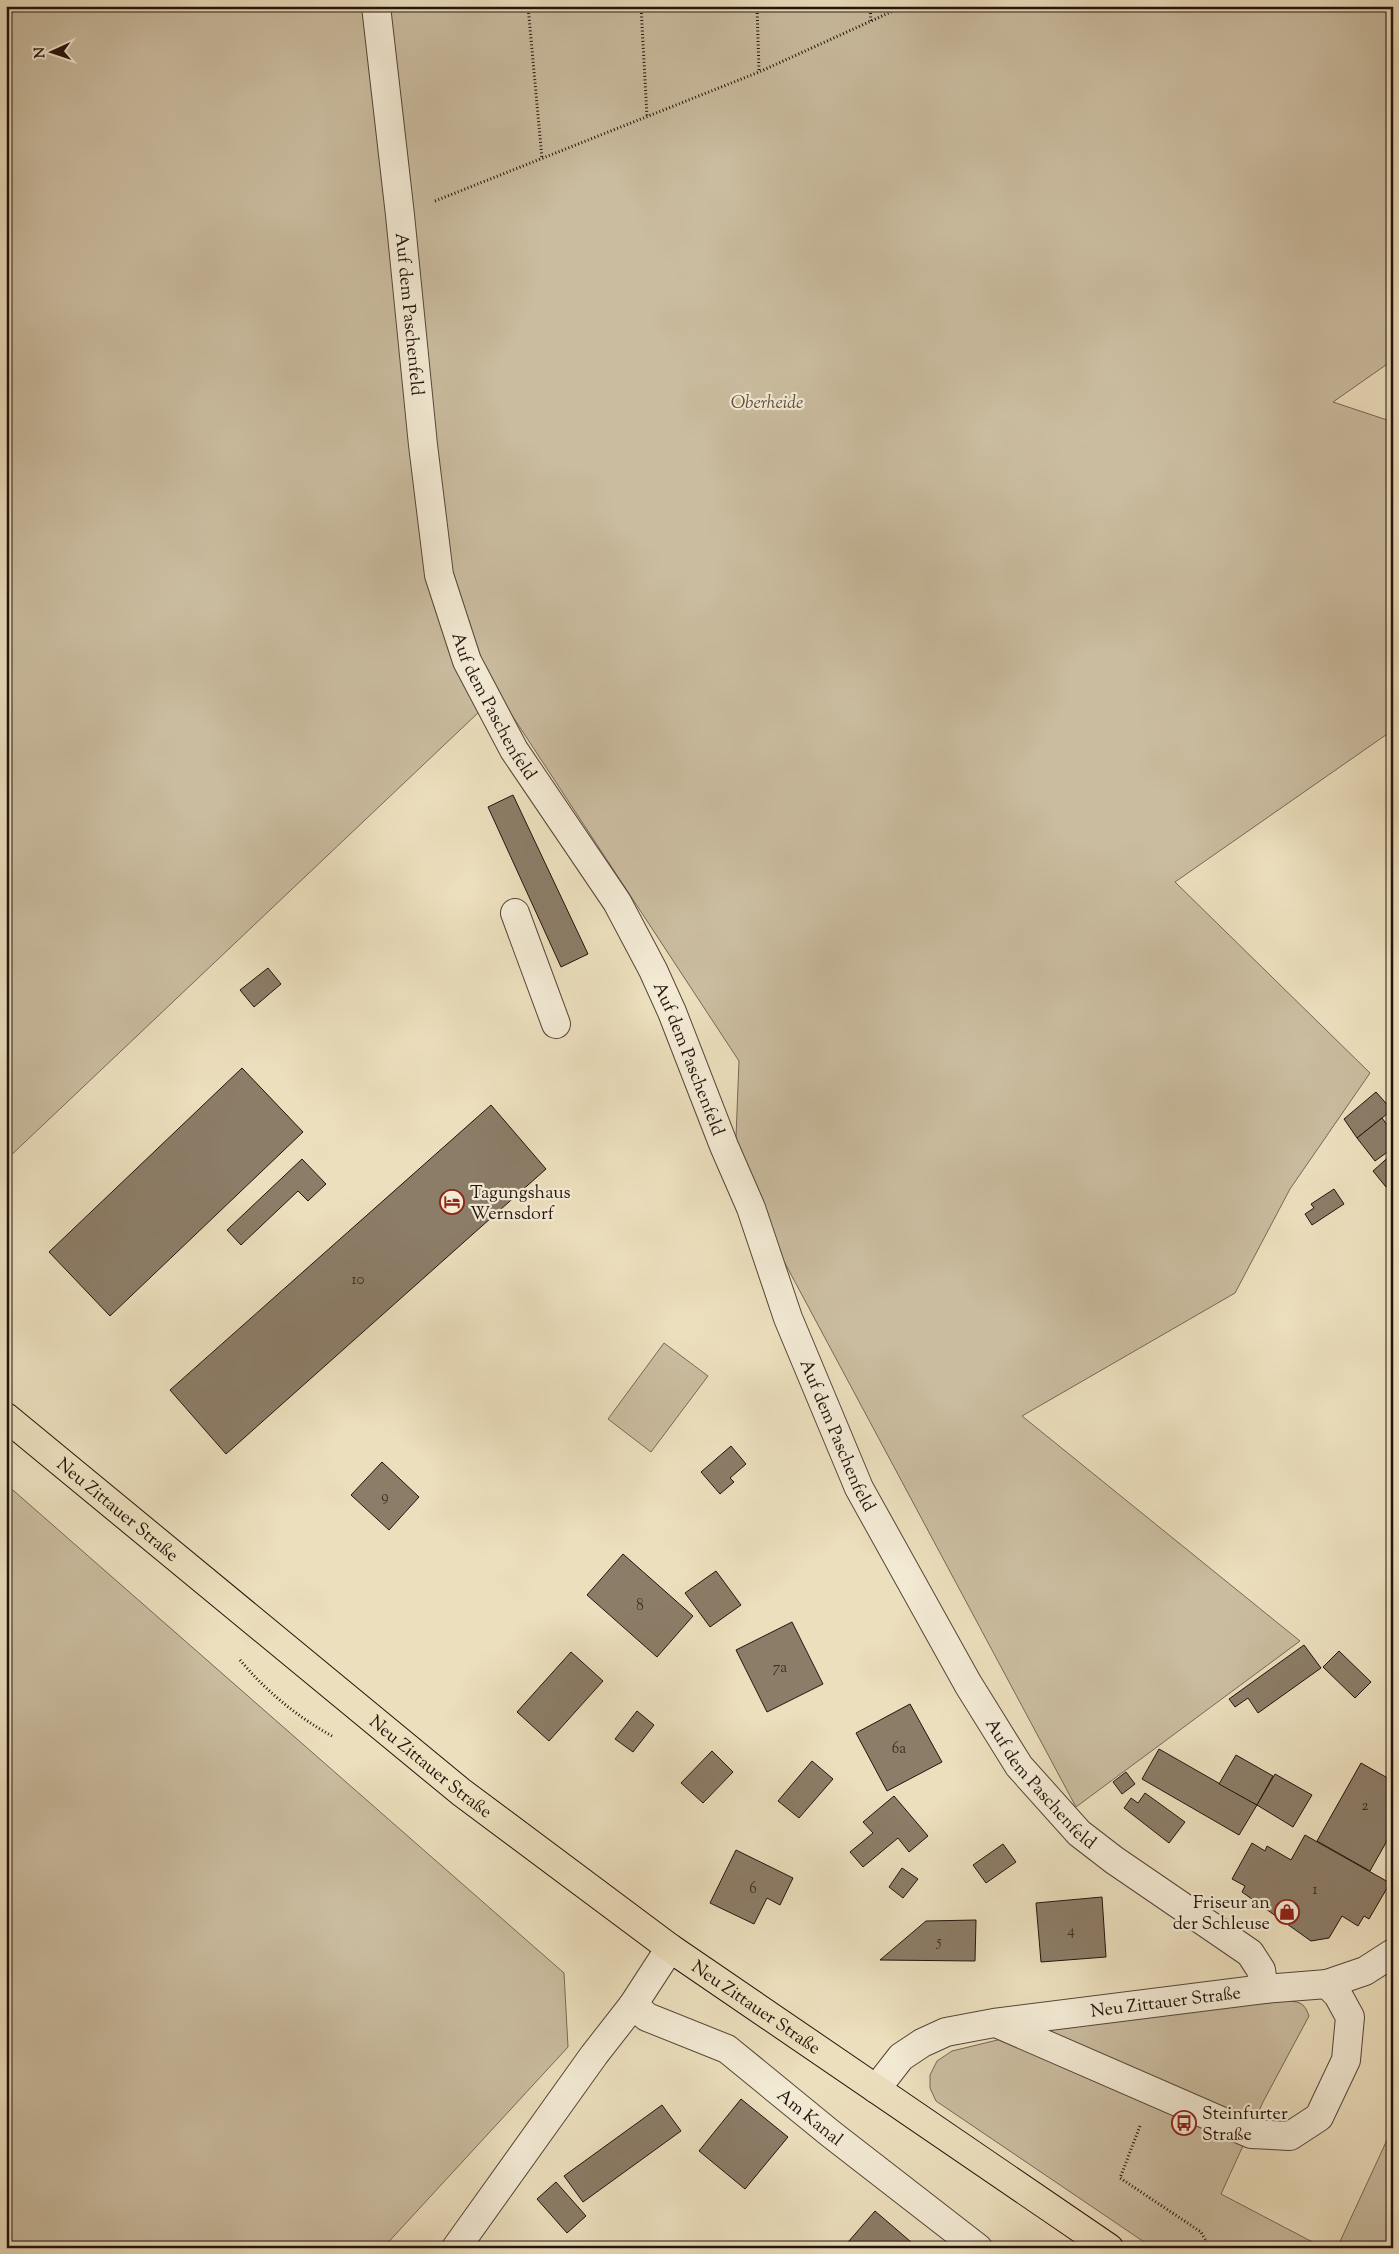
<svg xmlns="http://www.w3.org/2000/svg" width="1399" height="2254" font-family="'Sorts Mill Goudy',serif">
<rect width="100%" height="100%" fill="#ecdfbd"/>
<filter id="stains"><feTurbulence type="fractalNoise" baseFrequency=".004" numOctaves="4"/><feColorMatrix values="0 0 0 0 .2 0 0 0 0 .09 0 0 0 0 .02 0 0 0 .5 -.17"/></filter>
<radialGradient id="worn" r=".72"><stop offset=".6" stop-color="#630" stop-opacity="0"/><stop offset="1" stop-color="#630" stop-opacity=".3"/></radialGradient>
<!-- green -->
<g fill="#cabc9f" stroke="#766856">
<path d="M6,6H1393V360L1333,402L1393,422V730L1175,882L1370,1073L1290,1189L1235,1293L1022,1416L1300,1641L1076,1807L779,1252L736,1137L739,1061L498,694L6,1160Z"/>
<path d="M664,1343L708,1376L651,1452L608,1419Z"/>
<path d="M6,1484L564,1973L568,2047L383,2248H6Z"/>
<path d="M1289,2001C1301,2002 1305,2004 1309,2016L1263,2102L1221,2194L1324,2248H1153L936,2101L930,2088V2075L937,2061L952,2051L1072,2022L1261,2002Z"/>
<path d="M1393,2127V2248H1337Z"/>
</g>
<!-- building -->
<g fill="#8c7d68" stroke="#23130c">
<path d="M513,795L588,954L561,967L488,807Z"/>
<path d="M268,968L281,984L254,1007L240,990Z"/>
<path d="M242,1068L303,1132L110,1316L49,1252Z"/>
<path d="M1376,1092L1392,1110L1357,1138L1344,1119Z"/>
<path d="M491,1105L546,1169L226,1454L170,1390Z"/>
<path d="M1382,1118L1393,1133V1148L1375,1161L1357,1138Z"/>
<path d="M1393,1153V1181L1386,1187L1373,1171Z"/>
<path d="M302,1159L326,1184L308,1201L298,1191L241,1245L227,1230Z"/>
<path d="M1334,1189L1344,1204L1312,1225L1305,1214L1314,1208L1311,1204Z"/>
<path d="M731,1446L746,1464L730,1478L734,1482L720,1494L701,1472Z"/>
<path d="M382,1462L419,1497L389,1530L351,1495Z"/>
<path d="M623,1554L693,1616L657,1657L587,1595Z"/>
<path d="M716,1571L741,1605L710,1627L685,1593Z"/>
<path d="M792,1622L823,1684L767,1712L736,1650Z"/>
<path d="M1304,1645L1321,1668L1258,1713L1248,1698L1235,1707L1229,1699Z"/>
<path d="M1339,1651L1371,1682L1355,1698L1323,1667Z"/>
<path d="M571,1652L603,1681L549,1741L517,1712Z"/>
<path d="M910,1704L942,1762L887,1791L856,1733Z"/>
<path d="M637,1711L654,1725L633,1752L615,1739Z"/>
<path d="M1159,1749L1257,1805L1239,1835L1142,1779Z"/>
<path d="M712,1751L733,1772L703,1803L681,1783Z"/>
<path d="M1236,1755L1273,1776L1257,1805L1219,1784Z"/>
<path d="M812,1761L833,1779L799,1818L778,1801Z"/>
<path d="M1361,1763L1393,1781V1830L1370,1871L1317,1841Z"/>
<path d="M1126,1772L1135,1784L1122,1794L1113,1782Z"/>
<path d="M1275,1774L1312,1795L1293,1827L1257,1805Z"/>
<path d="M1145,1793L1185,1822L1169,1843L1124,1808L1131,1798L1138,1803Z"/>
<path d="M894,1796L928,1836L909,1852L898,1838L863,1867L850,1852L873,1833L863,1822Z"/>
<path d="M1305,1835L1390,1883L1369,1919L1364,1916L1358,1926L1342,1916L1329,1938L1311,1941L1242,1892L1245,1886L1232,1879L1252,1843L1265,1851L1267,1846L1291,1860Z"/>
<path d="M1003,1844L1016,1862L986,1883L973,1865Z"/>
<path d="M736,1850L793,1878L780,1905L767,1898L754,1924L710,1903Z"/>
<path d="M902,1868L918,1879L903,1898L889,1887Z"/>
<path d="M1102,1897L1106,1957L1041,1962L1036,1903Z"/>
<path d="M976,1920L975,1961L880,1960L926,1921Z"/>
<path d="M741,2099L788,2137L745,2189L699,2151Z"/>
<path d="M662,2105L681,2131L583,2202L564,2176Z"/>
<path d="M556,2182L586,2216L567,2233L537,2199Z"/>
<path d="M875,2211L918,2248H843Z"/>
</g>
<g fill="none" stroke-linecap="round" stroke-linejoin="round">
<defs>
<g id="minor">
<path id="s1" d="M376,6L400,215L423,445L439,575L467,661L514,750L617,902L653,970L672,1012L724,1146L751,1208L788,1318L859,1488L968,1684L1019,1766L1079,1833L1114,1860L1250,1953L1261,1970L1264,1989"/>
<path d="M515,913L556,1024"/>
<path id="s2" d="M633,2005L647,2017L727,2049L831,2134L978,2248"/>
<path d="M996,2023L1251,2134L1290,2136L1319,2117L1346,2060L1350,2017L1338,1995L1327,1984"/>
<path id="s3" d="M876,2089L901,2057L922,2043L946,2032L994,2023L1264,1989L1327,1984L1365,1971L1393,1953"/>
<path d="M456,2248L594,2055L633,2005L670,1948"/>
</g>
<g id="major">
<path id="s4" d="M6,1417L461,1792L670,1948L1109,2248"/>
</g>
</defs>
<!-- minor casing -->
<use href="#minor" stroke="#554638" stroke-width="30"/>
<!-- major casing -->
<use href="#major" stroke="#23130c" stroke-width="30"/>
<!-- path -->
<g stroke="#23130c" stroke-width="3" stroke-dasharray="1 2.5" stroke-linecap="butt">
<path d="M528,6L542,159"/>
<path d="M641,6L647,117"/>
<path d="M757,6L759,72"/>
<path d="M870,6L871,21"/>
<path d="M435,201L759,72L904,6"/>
<path d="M240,1660C266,1691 296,1716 332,1736"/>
<path d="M1140,2126L1120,2178L1201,2232L1210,2248"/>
</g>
<!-- minor -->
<use href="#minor" stroke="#f3ead4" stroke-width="28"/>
<!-- major -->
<use href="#major" stroke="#ecdfbd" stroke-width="28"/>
</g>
<!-- icons -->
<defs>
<symbol id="hotel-ring" viewBox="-11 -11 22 22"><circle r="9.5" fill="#f3ead4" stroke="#8f2418" stroke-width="1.5"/><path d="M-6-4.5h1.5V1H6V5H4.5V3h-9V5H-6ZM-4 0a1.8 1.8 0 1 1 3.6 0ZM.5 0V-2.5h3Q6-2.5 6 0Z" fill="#8f2418"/></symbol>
<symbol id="shop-ring" viewBox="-11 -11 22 22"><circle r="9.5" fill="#f3ead4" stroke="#8f2418" stroke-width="1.5"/><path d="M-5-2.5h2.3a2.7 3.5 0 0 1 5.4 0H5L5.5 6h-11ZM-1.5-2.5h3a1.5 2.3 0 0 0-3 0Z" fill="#8f2418"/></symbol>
<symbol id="bus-ring" viewBox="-11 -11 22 22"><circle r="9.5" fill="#f3ead4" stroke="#8f2418" stroke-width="1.5"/><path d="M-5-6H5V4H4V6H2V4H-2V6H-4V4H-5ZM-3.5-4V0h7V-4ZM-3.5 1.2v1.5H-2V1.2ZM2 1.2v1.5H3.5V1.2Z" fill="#8f2418"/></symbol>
</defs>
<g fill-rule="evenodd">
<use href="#hotel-ring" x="438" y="1188" width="28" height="28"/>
<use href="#shop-ring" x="1273" y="1898" width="28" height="28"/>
<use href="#bus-ring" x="1170" y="2109" width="28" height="28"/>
</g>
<g text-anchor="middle" stroke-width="4.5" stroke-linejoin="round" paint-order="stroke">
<!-- number labels -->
<g font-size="15" fill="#3d2e23">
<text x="358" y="1284">10</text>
<text x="385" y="1501">9</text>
<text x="640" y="1610">8</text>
<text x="780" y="1672">7a</text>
<text x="899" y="1753">6a</text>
<text x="1365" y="1810">2</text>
<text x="753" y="1893">6</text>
<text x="1315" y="1894">1</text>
<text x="1071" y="1935">4</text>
<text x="939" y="1946">5</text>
</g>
<!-- street labels -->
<g font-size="18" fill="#23130c" stroke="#f3ead4">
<text dy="6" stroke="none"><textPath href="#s1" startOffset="310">Auf dem Paschenfeld</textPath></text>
<text dy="6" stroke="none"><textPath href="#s1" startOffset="715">Auf dem Paschenfeld</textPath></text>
<text dy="6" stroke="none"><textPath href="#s1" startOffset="1120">Auf dem Paschenfeld</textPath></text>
<text dy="6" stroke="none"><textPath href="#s1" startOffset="1525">Auf dem Paschenfeld</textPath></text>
<text dy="6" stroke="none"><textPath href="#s4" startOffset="145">Neu Zittauer Straße</textPath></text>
<text dy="6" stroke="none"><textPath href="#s4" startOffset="550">Neu Zittauer Straße</textPath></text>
<text dy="6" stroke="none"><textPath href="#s1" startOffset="1930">Auf dem Paschenfeld</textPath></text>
<text dy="6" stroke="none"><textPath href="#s3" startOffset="314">Neu Zittauer Straße</textPath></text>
<text dy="6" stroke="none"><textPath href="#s4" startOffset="955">Neu Zittauer Straße</textPath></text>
<text dy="6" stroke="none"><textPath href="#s2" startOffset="212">Am Kanal</textPath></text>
</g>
<!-- park labels -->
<g font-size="18" font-style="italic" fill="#5d4e3f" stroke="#f3ead4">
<text x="767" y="408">Oberheide</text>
</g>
<!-- poi labels -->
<g font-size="18" fill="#23130c" stroke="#f3ead4" text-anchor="start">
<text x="470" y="1198">Tagungshaus<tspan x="470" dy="21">Wernsdorf</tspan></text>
<text x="1270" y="1908" text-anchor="end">Friseur an<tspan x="1270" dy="21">der Schleuse</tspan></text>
<text x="1202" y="2119">Steinfurter<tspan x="1202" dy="21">Straße</tspan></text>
</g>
</g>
<!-- margin -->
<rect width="1399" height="2254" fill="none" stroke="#ecdfbd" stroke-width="25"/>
<rect x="8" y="8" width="1384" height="2239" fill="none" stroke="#23130c" stroke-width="2.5"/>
<rect x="12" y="12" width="1374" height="2229" fill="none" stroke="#23130c"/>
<!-- north arrow -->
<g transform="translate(52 52) rotate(267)" stroke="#f3ead4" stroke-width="4" paint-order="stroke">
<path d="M0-4L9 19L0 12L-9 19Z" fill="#23130c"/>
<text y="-8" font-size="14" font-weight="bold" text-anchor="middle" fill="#23130c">N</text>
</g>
<rect width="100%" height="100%" filter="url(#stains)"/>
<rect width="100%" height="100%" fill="url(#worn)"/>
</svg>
